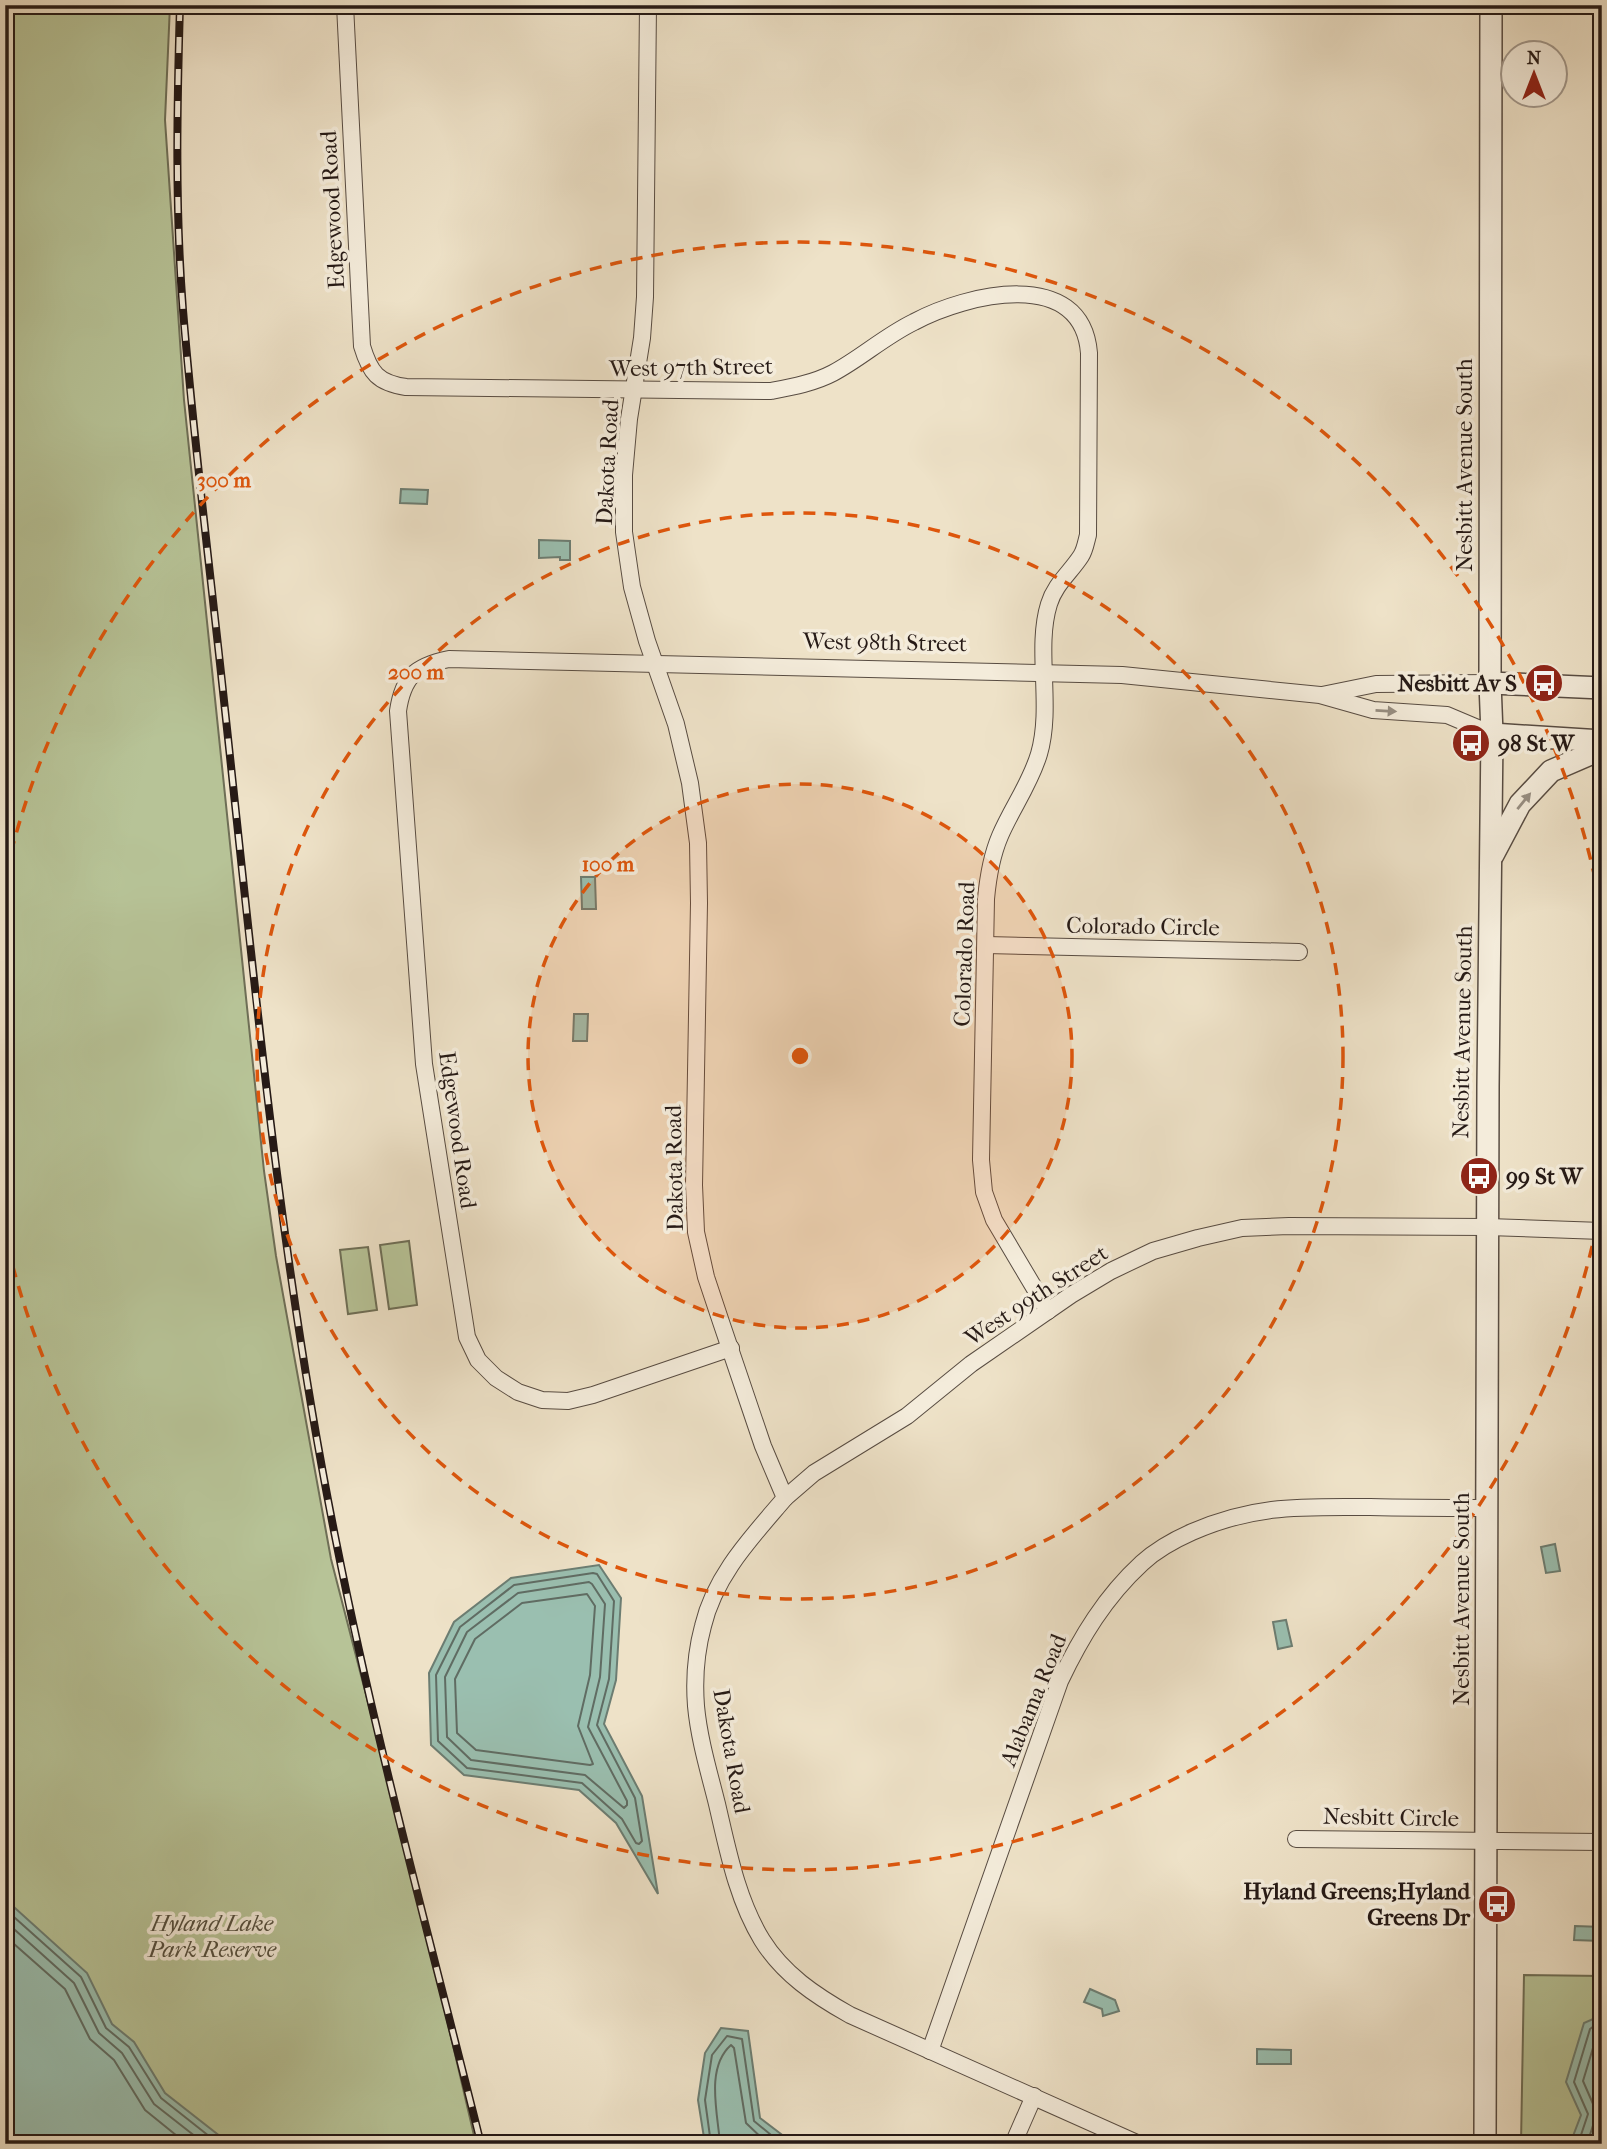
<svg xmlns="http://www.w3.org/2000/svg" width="1607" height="2149" font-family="'IM FELL French Canon',serif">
<rect width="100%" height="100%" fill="#eee2c8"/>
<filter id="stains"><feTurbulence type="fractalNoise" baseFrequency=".00286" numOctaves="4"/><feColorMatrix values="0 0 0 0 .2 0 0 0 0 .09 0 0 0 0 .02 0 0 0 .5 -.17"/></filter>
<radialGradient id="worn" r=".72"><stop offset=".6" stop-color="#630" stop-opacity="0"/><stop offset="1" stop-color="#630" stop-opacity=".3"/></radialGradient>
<!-- green -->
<g fill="#b7c397" stroke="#6e6e56" stroke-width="2">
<path d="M5,5H170L165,120L184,400L264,1171L276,1256L331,1559L420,1904L476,2144H5Z"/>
<path d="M409,1241L417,1305L389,1309L380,1245Z"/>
<path d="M368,1247L377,1310L348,1314L340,1250Z"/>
<path d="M1524,1975L1602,1976V2144H1521Z"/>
</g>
<!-- water -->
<g fill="#9abfb0" stroke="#6c7d72" stroke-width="2">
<path d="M401,489L428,490L427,504L400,503Z"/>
<path d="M539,540L570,541V560H560V557L539,558Z"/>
<path d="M581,877H595L596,909H582Z"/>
<path d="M574,1014H588L587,1041H573Z"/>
<path d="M1555,1544L1560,1571L1546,1573L1541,1547Z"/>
<path d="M599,1565L621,1598L616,1680L604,1724L642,1796L658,1894L616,1823L579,1790L464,1775L431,1745L429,1673L454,1622L511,1578Z"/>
<path d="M1286,1620L1292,1646L1278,1649L1273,1622Z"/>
<path d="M5,1899L87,1973L112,2024L134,2042L165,2093L230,2144H5Z"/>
<path d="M1575,1926L1602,1927L1601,1941L1574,1940Z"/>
<path d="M1090,1989L1115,2000L1119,2011L1103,2016L1102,2009L1084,2002Z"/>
<path d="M1593,2019L1602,2020V2144H1570L1581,2115L1566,2082L1584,2023Z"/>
<path d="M721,2028L748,2031L760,2118L794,2144H705L698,2100L705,2053Z"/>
<path d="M1257,2049L1291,2050V2064H1257Z"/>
</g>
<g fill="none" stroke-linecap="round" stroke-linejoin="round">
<!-- shore -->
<g stroke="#606c63" stroke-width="2">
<path d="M593,1573L597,1574L614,1601L609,1679L597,1725L635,1798L642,1841L639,1844L636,1843L622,1819L582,1783L467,1768L438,1741L436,1675L460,1627L514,1585Z"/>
<path d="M589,1582L592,1584L605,1604L600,1677L588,1727L627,1801V1805L624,1808L585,1775L471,1760L447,1737L445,1677L467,1632L518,1593Z"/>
<path d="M587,1594L595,1606L590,1675L578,1726L593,1764L590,1765L476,1750L457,1733L455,1679L475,1639L522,1603Z"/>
<path d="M5,1909L81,1977L106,2028L129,2047L161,2098L219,2144"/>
<path d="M5,1921L74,1983L99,2033L122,2053L154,2104L205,2144"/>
<path d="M5,1936L65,1989L90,2039L114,2060L145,2110L187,2144"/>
<path d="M711,2144L705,2100L712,2055L727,2036L742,2039L754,2121L782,2144"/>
<path d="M720,2144C718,2114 705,2068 731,2045L734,2048L746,2123L768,2144"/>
<path d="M1578,2144L1588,2114L1574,2082L1590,2029L1594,2026L1602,2027"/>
<path d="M1587,2144L1597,2113L1583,2081L1596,2038L1602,2036"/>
</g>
<defs>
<g id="minor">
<path d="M345,5L362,346C370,373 378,383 406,387L771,391C792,387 814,383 833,373C861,358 885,336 914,322C966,294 1082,266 1089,353L1088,535C1086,542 1085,550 1081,556C1070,573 1055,584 1049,604C1035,649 1053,706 1039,754C1030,784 1012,808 1000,836C991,857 988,877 986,899L981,1160L984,1192L994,1220L1048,1311"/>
<path d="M648,5L645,297L642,338L629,419L624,475V532L632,587L647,641L676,724L690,783L698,843L699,903L694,1185L696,1232L706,1277L721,1322L763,1446L785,1498C752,1537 715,1575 703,1626C696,1652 694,1680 696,1706C699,1739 709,1772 717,1804C728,1851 737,1899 762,1940C783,1974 816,1996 850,2015L1139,2144"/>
<path d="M1322,695L1376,684L1490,683"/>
<path d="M986,945L1299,952"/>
<path d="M731,1348L593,1395L568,1401L542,1400L518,1392L496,1378L478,1360L467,1337L424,1064L398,711C403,677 415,666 449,659L1122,675L1320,695L1373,710L1447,715L1492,734"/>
<path d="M785,1498L814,1473L907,1416L971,1364L1071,1295L1111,1271L1153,1251L1198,1238L1242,1228L1289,1226L1488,1227L1602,1231"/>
<path d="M1296,1839L1602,1842"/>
<path d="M930,2051L1060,1681C1081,1637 1105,1597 1142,1563C1156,1550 1174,1540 1192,1532C1256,1504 1302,1507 1370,1507C1409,1508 1448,1508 1488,1508"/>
<path d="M1013,2144L1034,2096"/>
</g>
<g id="tertiary">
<path d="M1490,683L1602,688"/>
<path d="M1492,734L1602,741"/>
<path d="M1493,855L1520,804L1551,771L1602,749"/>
<path d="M1485,2144L1488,1087L1492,734L1490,683L1491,5"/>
</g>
</defs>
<!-- minor casing -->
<use href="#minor" stroke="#584c42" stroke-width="18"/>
<!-- tertiary casing -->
<use href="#tertiary" stroke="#584c42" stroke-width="24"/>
<!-- minor -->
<use href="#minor" stroke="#f4ecdb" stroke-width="16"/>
<!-- tertiary -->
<use href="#tertiary" stroke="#f4ecdb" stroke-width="21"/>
<defs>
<path id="rail" d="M180,5C177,107 175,208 183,310C194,444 211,577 225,710C255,988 281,1267 336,1541C376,1743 431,1943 481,2144"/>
</defs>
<!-- rail casing -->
<use href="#rail" stroke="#261a16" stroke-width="8"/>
<!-- rail -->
<use href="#rail" stroke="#f4ecdb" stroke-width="5" stroke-dasharray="16" stroke-linecap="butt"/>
</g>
<!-- one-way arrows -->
<defs><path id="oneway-solid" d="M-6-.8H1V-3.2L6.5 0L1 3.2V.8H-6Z" transform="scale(1.75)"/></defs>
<g fill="#978e82">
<use href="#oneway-solid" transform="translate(1386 711) rotate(3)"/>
<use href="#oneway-solid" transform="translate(1524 801) rotate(-51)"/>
</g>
<!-- distance rings -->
<circle cx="800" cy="1056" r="272" fill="#de560c" fill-opacity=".12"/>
<g fill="none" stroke="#de560c" stroke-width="3.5" stroke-dasharray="12 9">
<circle cx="800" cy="1056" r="272"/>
<circle cx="800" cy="1056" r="543"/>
<path d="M1601 1205A815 815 0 0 1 6 1239M6 873A815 815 0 0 1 1601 907"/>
</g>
<!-- icons -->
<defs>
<symbol id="bus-disc" viewBox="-11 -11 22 22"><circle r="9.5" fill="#8f2418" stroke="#f4ecdb"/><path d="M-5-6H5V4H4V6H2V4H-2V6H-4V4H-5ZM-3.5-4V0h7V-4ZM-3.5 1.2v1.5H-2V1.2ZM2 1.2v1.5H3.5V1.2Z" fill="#fff"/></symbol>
</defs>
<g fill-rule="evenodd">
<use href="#bus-disc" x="1522" y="661" width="44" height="44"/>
<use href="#bus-disc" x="1449" y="721" width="44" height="44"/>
<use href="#bus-disc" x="1457" y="1154" width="44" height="44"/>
<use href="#bus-disc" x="1475" y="1882" width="44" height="44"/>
</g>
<g text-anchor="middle" stroke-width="7" stroke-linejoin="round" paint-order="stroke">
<!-- street labels -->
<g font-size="23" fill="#261a16" stroke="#f4ecdb">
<text transform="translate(332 210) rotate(-93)" y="8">Edgewood Road</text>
<text transform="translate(691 367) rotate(-1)" y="8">West 97th Street</text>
<text transform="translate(607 462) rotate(-87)" y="8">Dakota Road</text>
<text transform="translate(1464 465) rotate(-90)" y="8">Nesbitt Avenue South</text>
<text transform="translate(885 642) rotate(1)" y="8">West 98th Street</text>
<text transform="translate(1143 926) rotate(1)" y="8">Colorado Circle</text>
<text transform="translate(964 954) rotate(-88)" y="8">Colorado Road</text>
<text transform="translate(1462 1032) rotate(-89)" y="8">Nesbitt Avenue South</text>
<text transform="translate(458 1130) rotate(82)" y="8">Edgewood Road</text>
<text transform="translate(674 1168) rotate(-91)" y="8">Dakota Road</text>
<text transform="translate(1036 1295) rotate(-33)" y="8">West 99th Street</text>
<text transform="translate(1461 1599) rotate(-90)" y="8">Nesbitt Avenue South</text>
<text transform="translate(1033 1700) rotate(-68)" y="8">Alabama Road</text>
<text transform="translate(732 1751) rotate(80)" y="8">Dakota Road</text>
<text transform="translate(1391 1817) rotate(1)" y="8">Nesbitt Circle</text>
</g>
<!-- poi labels -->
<g font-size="23" font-weight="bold" fill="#261a16" stroke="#f4ecdb" text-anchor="end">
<text x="1517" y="691">Nesbitt Av S</text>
<text x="1498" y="751" text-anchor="start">98 St W</text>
<text x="1506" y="1184" text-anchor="start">99 St W</text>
<text x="1470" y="1899">Hyland Greens;Hyland<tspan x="1470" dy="26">Greens Dr</tspan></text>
</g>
<!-- park labels -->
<g font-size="23" font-style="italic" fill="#524d3d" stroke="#f4ecdb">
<text x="212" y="1931">Hyland Lake<tspan x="212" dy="26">Park Reserve</tspan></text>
</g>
</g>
<circle cx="800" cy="1056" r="10" fill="#de560c" stroke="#f4ecdb" stroke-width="3.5"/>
<g font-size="21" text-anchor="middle" font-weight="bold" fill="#de560c" stroke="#f4ecdb" stroke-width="7" stroke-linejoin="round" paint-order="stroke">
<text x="224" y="487">300 m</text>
<text x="416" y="679">200 m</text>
<text x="608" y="871">100 m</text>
</g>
<!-- margin -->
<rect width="1607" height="2149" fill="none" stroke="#eee2c8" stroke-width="28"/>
<rect x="7" y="7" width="1593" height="2135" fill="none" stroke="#261a16" stroke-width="3.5"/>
<rect x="14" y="14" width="1579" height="2121" fill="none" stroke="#261a16" stroke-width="2"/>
<!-- north arrow -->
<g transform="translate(1534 74)"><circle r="33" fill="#f4ecdb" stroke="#a2988c" stroke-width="2"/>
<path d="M0-5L12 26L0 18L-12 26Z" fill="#8f2418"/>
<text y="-10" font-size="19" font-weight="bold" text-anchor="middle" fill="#261a16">N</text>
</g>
<rect width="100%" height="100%" filter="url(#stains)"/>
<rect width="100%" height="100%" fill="url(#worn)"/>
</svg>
